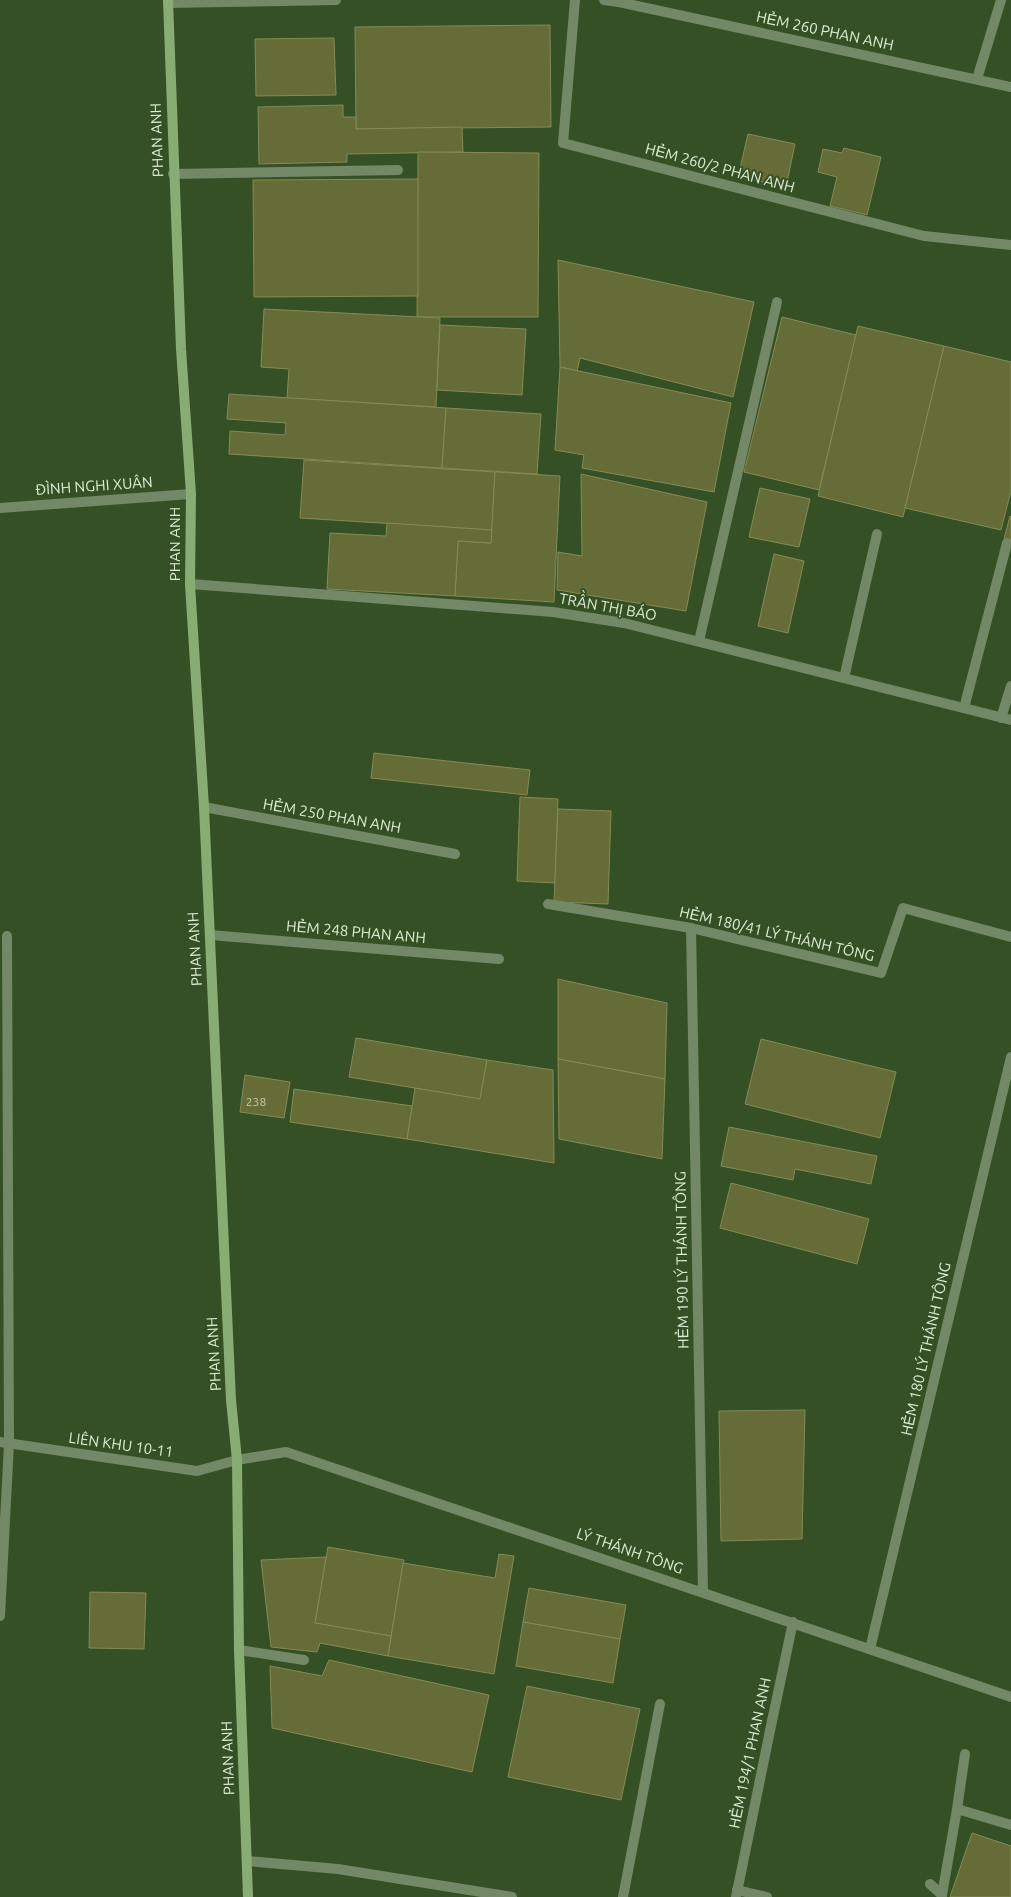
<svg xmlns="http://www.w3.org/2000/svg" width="1011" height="1897" font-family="Ubuntu,sans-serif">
<rect width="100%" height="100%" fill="#355025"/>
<!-- building -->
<g fill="#666c37" stroke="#848b55">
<path d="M550,25L551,127L356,129L355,27Z"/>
<path d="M334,38L336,95L256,96L255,39Z"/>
<path d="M343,105V117H356V129L462,127L463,152L347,154V162L259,164L258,107Z"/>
<path d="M748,134L795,144L786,187L738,177Z"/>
<path d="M844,148L881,157L867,215L830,206L837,177L818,172L823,149L842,153Z"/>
<path d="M418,152L539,153L538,317H417Z"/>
<path d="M418,179V296L254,297L253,180Z"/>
<path d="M558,260L754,302L733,397L580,358L577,371L560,367Z"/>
<path d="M264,309L440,318L436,407L287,398L289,369L261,367Z"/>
<path d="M782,317L856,335L819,490L744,472Z"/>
<path d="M440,325L526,329L522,395L437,390Z"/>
<path d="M858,326L944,346L903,517L818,496Z"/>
<path d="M944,346L1011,362V491L1001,530L905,508Z"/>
<path d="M560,367L731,403L714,492L582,468L584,455L555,450Z"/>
<path d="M229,394L446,408L442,468L229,454L230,431L285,435L286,423L227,419Z"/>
<path d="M446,408L541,414L537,474L442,468Z"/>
<path d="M304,460L495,472L492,530L300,518Z"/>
<path d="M495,472L560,476L554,602L455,596L458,541L491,543Z"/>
<path d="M581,474L707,502L686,611L557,590L558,552L582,556Z"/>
<path d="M760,488L810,499L799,547L749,537Z"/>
<path d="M1010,516L1011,517V541L1004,539Z"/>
<path d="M387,523L492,530L491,543L458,541L455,596L327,589L330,533L386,536Z"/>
<path d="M774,554L804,561L788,633L758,626Z"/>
<path d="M374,753L530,770L527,795L371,778Z"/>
<path d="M520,797L558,799L555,883L517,881Z"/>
<path d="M558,809L611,811L608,904L554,902Z"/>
<path d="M558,979L667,1003L665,1079L558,1059Z"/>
<path d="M356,1038L487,1060L480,1099L349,1077Z"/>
<path d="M761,1039L896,1072L880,1138L745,1104Z"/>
<path d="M558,1059L665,1079L662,1159L559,1139Z"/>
<path d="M487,1060L553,1070L554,1163L407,1139L415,1088L480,1099Z"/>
<path d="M245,1075L290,1082L284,1118L240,1112Z"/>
<path d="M294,1089L412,1106L407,1139L290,1122Z"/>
<path d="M729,1127L877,1156L871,1184L795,1169L793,1180L721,1166Z"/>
<path d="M731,1183L869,1219L857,1264L720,1228Z"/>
<path d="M805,1410L802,1539L721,1541L719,1411Z"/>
<path d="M328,1547L404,1560L391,1636L315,1623Z"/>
<path d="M499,1554L514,1556L494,1674L388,1656L403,1563L495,1578Z"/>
<path d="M326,1557L315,1623L391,1636L388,1656L320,1643L317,1652L271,1647L261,1560Z"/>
<path d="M529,1588L626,1605L620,1639L523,1622Z"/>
<path d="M90,1592L146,1593L144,1649L89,1648Z"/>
<path d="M523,1622L620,1639L613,1683L516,1666Z"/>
<path d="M329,1660L489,1695L472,1772L272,1728L270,1666L322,1676Z"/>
<path d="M527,1686L640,1709L621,1800L508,1777Z"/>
<path d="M972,1833L1011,1846V1897H950Z"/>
</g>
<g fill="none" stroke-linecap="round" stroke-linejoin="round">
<!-- service -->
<g stroke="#728866" stroke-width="10">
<path d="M173,174L398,170"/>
<path d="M699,641L777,302"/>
<path d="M844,678L877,534"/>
<path d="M964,708L1007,543"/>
<path d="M1001,718L1011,686"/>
<path d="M239,1650L304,1660"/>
<path d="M772,1721L793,1622"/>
<path d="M957,1809L965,1754"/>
<path d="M247,1861L338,1869L512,1897"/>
<path d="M930,1884L942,1895"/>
<path d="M737,1890L767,1897"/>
<path d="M942,1895L957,1809L1011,1825"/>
<path d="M623,1897L660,1704"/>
</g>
<!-- minor -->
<g stroke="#728866" stroke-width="10">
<path d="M575,0L563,143L924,236L1011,245"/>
<path d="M604,0L619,2L1011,87"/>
<path d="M168,3L336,0"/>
<path d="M977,79L1001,0"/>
<path d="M0,508L191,494"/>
<path d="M190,584L553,612L624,623L1011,720"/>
<path d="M204,807L455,854"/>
<path d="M548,904L691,928L881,973L903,908L1011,937"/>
<path d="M691,928L703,1592"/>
<path d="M210,935L499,959"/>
<path d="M0,1442L197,1471L237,1460L286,1452L1011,1697"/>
<path d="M0,1616L9,1444L7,936"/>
<path d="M870,1649L1011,1057"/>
<path d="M736,1897L772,1721"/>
<path d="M942,1897V1895"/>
</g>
<!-- secondary -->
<path stroke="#89ac75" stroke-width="10" d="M168,0L181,349L191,494L190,584L204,807L231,1400L237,1460L239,1650L248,1897"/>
</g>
<g text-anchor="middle" stroke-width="4" stroke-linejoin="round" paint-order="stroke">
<!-- number labels -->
<g font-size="12" fill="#bfcdad">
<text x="256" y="1106">238</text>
</g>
<!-- street labels -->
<g font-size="15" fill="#ddedd4" stroke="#355025">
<text transform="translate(825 31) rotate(12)" y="5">HẺM 260 PHAN ANH</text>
<text transform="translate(157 140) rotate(-92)" y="5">PHAN ANH</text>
<text transform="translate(720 168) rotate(15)" y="5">HẺM 260/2 PHAN ANH</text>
<text transform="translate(94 486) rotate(-4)" y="5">ĐÌNH NGHI XUÂN</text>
<text transform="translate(175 544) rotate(-90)" y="5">PHAN ANH</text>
<text transform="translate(608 607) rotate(10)" y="5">TRẦN THỊ BÁO</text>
<text transform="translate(332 816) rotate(10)" y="5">HẺM 250 PHAN ANH</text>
<text transform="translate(356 932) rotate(5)" y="5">HẺM 248 PHAN ANH</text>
<text transform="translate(777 934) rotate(13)" y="5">HẺM 180/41 LÝ THÁNH TÔNG</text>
<text transform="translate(195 949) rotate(-93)" y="5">PHAN ANH</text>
<text transform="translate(682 1260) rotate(-91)" y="5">HẺM 190 LÝ THÁNH TÔNG</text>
<text transform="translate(926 1349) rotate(-77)" y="5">HẺM 180 LÝ THÁNH TÔNG</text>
<text transform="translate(214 1354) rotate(-93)" y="5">PHAN ANH</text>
<text transform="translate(121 1445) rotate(8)" y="5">LIÊN KHU 10-11</text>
<text transform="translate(630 1551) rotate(19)" y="5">LÝ THÁNH TÔNG</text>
<text transform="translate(750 1753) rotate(-78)" y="5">HẺM 194/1 PHAN ANH</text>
<text transform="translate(228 1758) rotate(-92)" y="5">PHAN ANH</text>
</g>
</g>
</svg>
